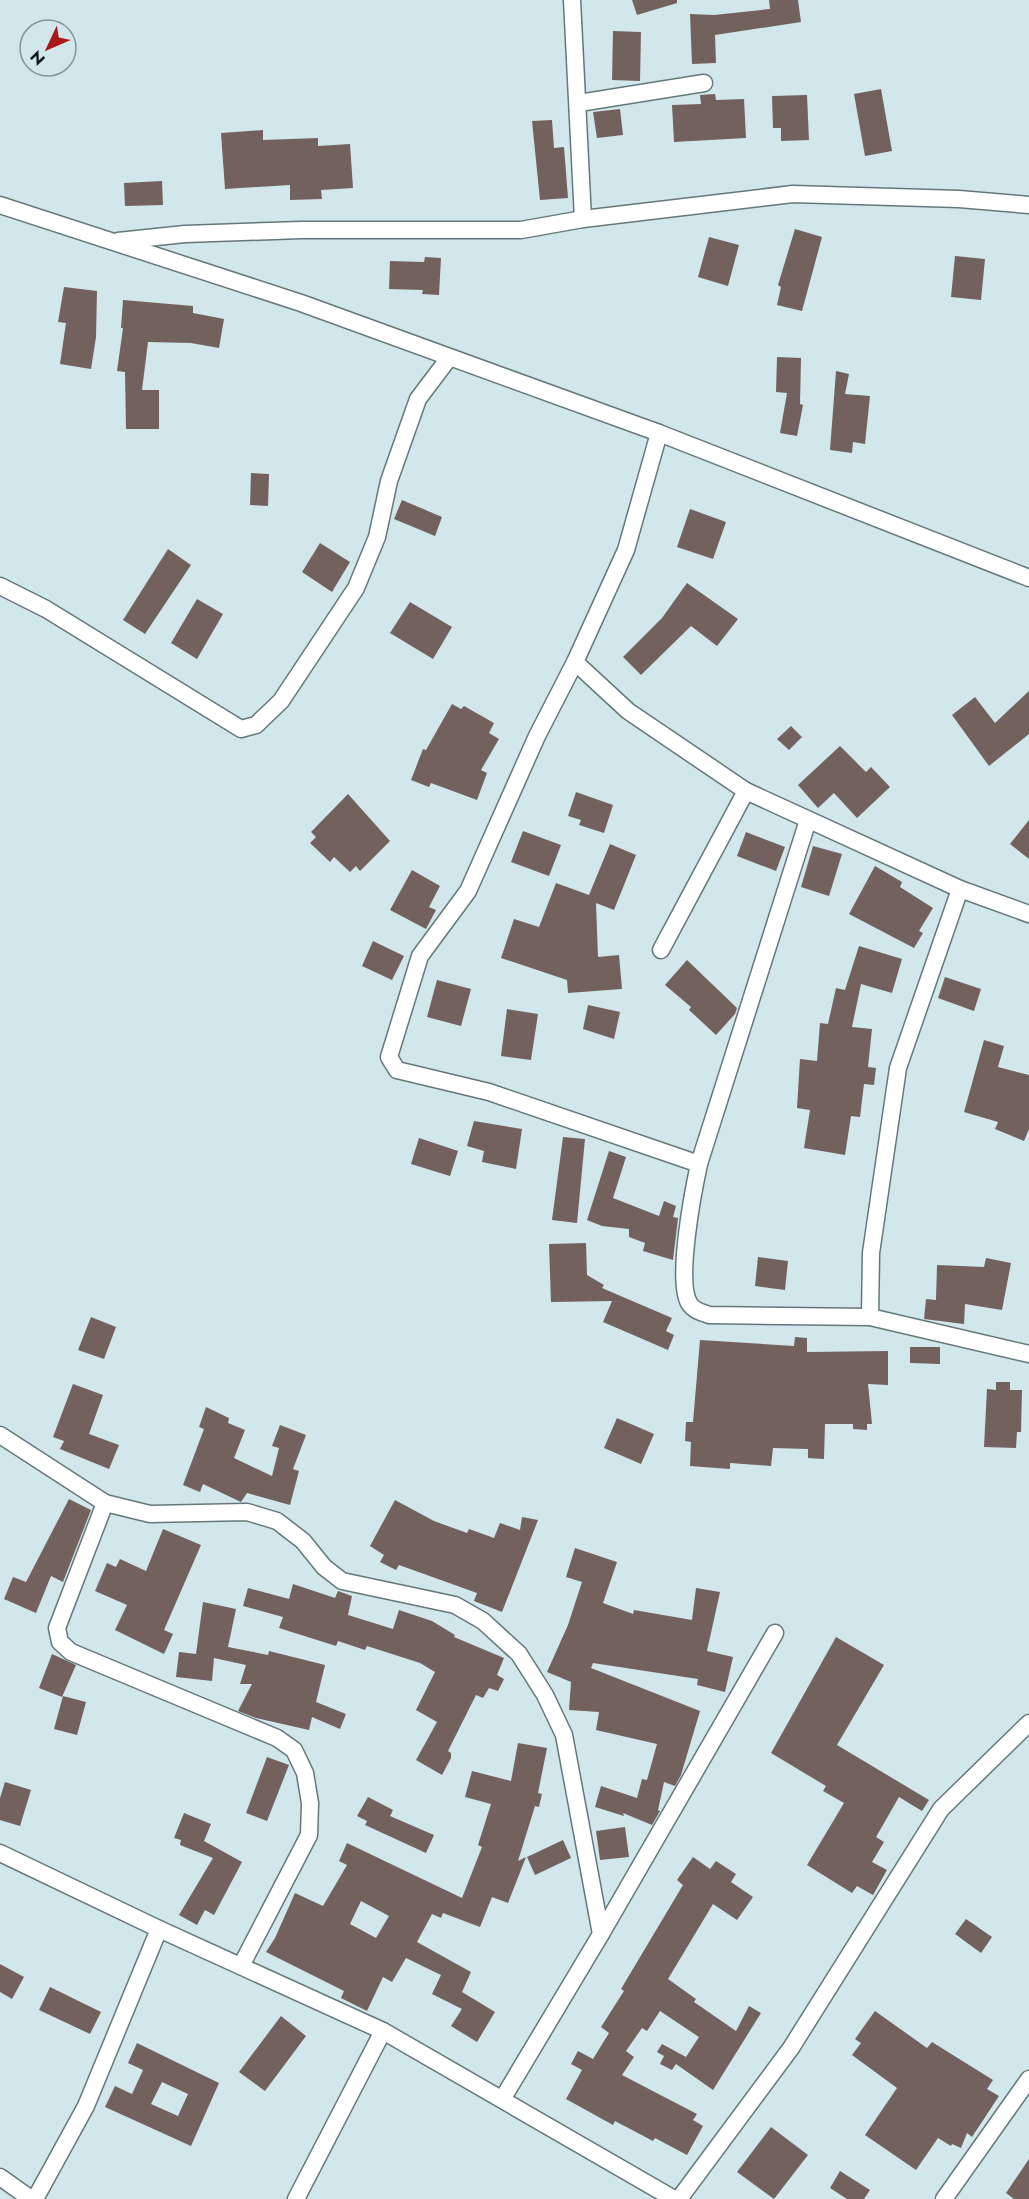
<svg xmlns="http://www.w3.org/2000/svg" width="1029" height="2199" font-family="Jost,sans-serif">
<rect width="100%" height="100%" fill="#d1e7ec"/>
<!-- building -->
<g fill="#73615e" fill-rule="evenodd">
<path d="M632,0H677V3L637,15Z"/>
<path d="M769,0H798L801,22L715,35L716,63L692,64L690,14L714,15L770,9Z"/>
<path d="M613,31L641,32L640,81L612,80Z"/>
<path d="M881,89L892,151L865,156L854,94Z"/>
<path d="M715,94L716,100L744,99L746,138L674,142L672,105L701,104L700,95Z"/>
<path d="M807,95L809,140L781,141V128H773L772,96Z"/>
<path d="M620,109L623,135L597,138L593,112Z"/>
<path d="M552,120L554,148L564,147L568,198L540,200L532,121Z"/>
<path d="M263,130V140L318,138V146L350,144L353,188L321,190L322,199L290,200V185L225,189L221,133Z"/>
<path d="M162,181L163,205L125,206L124,183Z"/>
<path d="M795,229L822,237L802,311L777,305L781,287L778,285Z"/>
<path d="M709,237L739,245L728,286L698,277Z"/>
<path d="M955,256L985,259L981,300L951,297Z"/>
<path d="M425,257L441,258L439,295L422,294L423,290L389,289L390,261L424,262Z"/>
<path d="M64,287L97,291L96,337L91,369L60,364L66,323L58,322Z"/>
<path d="M123,300L193,306V313L224,319L219,348L191,343L148,342L142,390H159V429H126L125,372L117,371L123,328H121Z"/>
<path d="M777,357L801,358L800,404L803,405L797,436L780,433L787,393L776,392Z"/>
<path d="M836,371L849,374L845,394L870,396L865,444L853,442L852,453L830,450Z"/>
<path d="M251,473L269,474L268,506L250,505Z"/>
<path d="M402,500L442,517L435,536L394,519Z"/>
<path d="M690,509L726,522L713,559L677,547Z"/>
<path d="M320,543L350,562L332,592L302,572Z"/>
<path d="M168,549L191,565L145,634L123,620Z"/>
<path d="M687,583L738,619L717,646L691,626L641,675L623,657L662,618Z"/>
<path d="M197,599L223,614L197,659L171,643Z"/>
<path d="M410,602L452,627L433,659L390,633Z"/>
<path d="M1029,691V734L989,766L952,715L975,697L995,723Z"/>
<path d="M452,704L461,709L464,706L494,723L489,733L499,739L481,770L487,773L477,800L431,783L429,787L411,780L423,749L426,750Z"/>
<path d="M791,726L802,737L789,750L777,739Z"/>
<path d="M840,746L866,772L871,767L890,787L857,818L834,793L818,808L798,785Z"/>
<path d="M576,792L613,805L604,833L579,825L581,820L568,816Z"/>
<path d="M348,794L390,841L360,871L356,866L350,872L334,857L330,862L310,843L316,837L311,832Z"/>
<path d="M1029,820V859L1010,844Z"/>
<path d="M523,831L561,845L549,876L511,862Z"/>
<path d="M746,832L785,847L776,871L737,856Z"/>
<path d="M610,844L636,855L614,910L596,903L598,957L619,955L622,989L568,993L567,980L501,958L514,919L539,927L556,883L589,895Z"/>
<path d="M813,846L842,854L829,896L801,887Z"/>
<path d="M875,866L902,882L900,887L933,908L919,931L923,933L914,948L849,914Z"/>
<path d="M412,870L440,886L429,907L436,910L426,929L390,910Z"/>
<path d="M373,941L404,956L392,980L362,966Z"/>
<path d="M859,946L902,959L892,993L861,984L852,1027L872,1029L868,1067L876,1068L874,1085L864,1084L860,1117L851,1116L845,1155L804,1148L810,1110L797,1108L800,1059L817,1061L820,1023L828,1024L836,988L845,990Z"/>
<path d="M687,960L737,1008L735,1014L716,1035L689,1010L691,1007L665,985Z"/>
<path d="M945,977L981,989L974,1011L938,998Z"/>
<path d="M437,980L471,989L461,1026L427,1017Z"/>
<path d="M588,1005L620,1012L614,1039L583,1029Z"/>
<path d="M507,1009L538,1014L531,1060L501,1056Z"/>
<path d="M984,1040L1004,1046L998,1067L1029,1075V1129L1024,1141L995,1129L998,1122L964,1112Z"/>
<path d="M474,1121L522,1129L516,1169L482,1162L484,1151L467,1146Z"/>
<path d="M563,1137L585,1139L577,1223L552,1220Z"/>
<path d="M419,1138L458,1151L450,1176L411,1164Z"/>
<path d="M609,1151L626,1157L613,1198L659,1216L664,1201L676,1206L673,1217L678,1218L673,1260L643,1251L645,1243L629,1237V1229L602,1226L587,1220Z"/>
<path d="M586,1243L587,1275L604,1285L602,1288L672,1318L666,1331L674,1335L668,1350L603,1322L612,1301L551,1302L549,1244Z"/>
<path d="M758,1257L788,1261L785,1290L755,1286Z"/>
<path d="M986,1258L1011,1263L1002,1310L965,1304L964,1324L924,1319L926,1299L936,1300L937,1265L984,1267Z"/>
<path d="M91,1317L116,1327L104,1359L78,1350Z"/>
<path d="M795,1337L807,1338V1352L888,1351V1385L868,1384L872,1424H867V1430L853,1429V1424H825L824,1459L808,1458V1449L773,1448L771,1466L730,1463V1469L690,1466L691,1442L685,1441L686,1422H693L700,1340L794,1346Z"/>
<path d="M910,1347H940V1364L910,1363Z"/>
<path d="M996,1382H1010V1390H1022L1021,1432H1017L1016,1448L984,1447L987,1389L996,1390Z"/>
<path d="M73,1384L103,1395L89,1434L119,1445L109,1469L60,1449L64,1441L53,1437Z"/>
<path d="M206,1407L229,1418L228,1423L245,1430L234,1458L272,1476L279,1448L272,1446L280,1425L306,1435L293,1469L299,1471L290,1505L247,1493L241,1502L203,1484L200,1492L183,1485L204,1429L199,1427Z"/>
<path d="M617,1418L654,1434L641,1464L604,1448Z"/>
<path d="M69,1499L91,1510L63,1582L51,1576L36,1613L4,1599L13,1577L26,1582Z"/>
<path d="M395,1500L434,1521L467,1533L469,1529L494,1538L500,1523L520,1530L522,1517L538,1520L502,1612L474,1601L477,1593L399,1565L396,1570L380,1562L384,1555L370,1546Z"/>
<path d="M163,1529L201,1545L164,1630L173,1634L164,1654L115,1630L127,1605L95,1591L107,1563L116,1567L120,1559L146,1571Z"/>
<path d="M575,1548L617,1562L603,1603L633,1614L634,1610L692,1620L696,1588L720,1592L707,1651L733,1657L725,1692L697,1685L698,1679L593,1663L591,1668L700,1711L681,1775L675,1786L664,1782L658,1810L660,1811L652,1825L623,1813L624,1816L595,1807L601,1786L637,1798L642,1779L647,1780L657,1744L596,1730L599,1712L569,1710L571,1682L547,1672L568,1625L582,1582L566,1577Z"/>
<path d="M293,1584L335,1598L338,1591L352,1596L348,1615L393,1629L399,1610L432,1621L455,1635L454,1637L504,1658L497,1675L504,1679L498,1691L489,1688L483,1698L476,1695L448,1751L451,1753V1758L442,1775L416,1760L437,1722L416,1710L435,1672L420,1663L367,1646L365,1650L338,1641L336,1646L279,1628L283,1617L243,1606L248,1588L289,1599Z"/>
<path d="M203,1602L236,1609L228,1647L268,1655L269,1651L325,1665L316,1702L346,1714L340,1729L312,1717L309,1730L256,1718L238,1711L252,1684H240L246,1665L214,1658L212,1681L176,1677L179,1652L196,1654Z"/>
<path d="M836,1637L884,1665L837,1745L929,1800L922,1811L899,1797L876,1837L884,1842L872,1862L887,1870L873,1895L857,1886L852,1893L807,1865L844,1803L823,1791L826,1786L771,1753Z"/>
<path d="M52,1654L76,1665L62,1697L39,1688Z"/>
<path d="M63,1696L86,1702L77,1735L54,1729Z"/>
<path d="M518,1743L547,1748L538,1793L542,1794L539,1807L535,1806L518,1861L526,1857L508,1903L492,1897L480,1927L443,1913L441,1918L432,1914L417,1942L471,1972L462,1992L495,2012L477,2042L451,2026L462,2009L432,1994L441,1975L406,1958L392,1982L383,1977L367,2011L341,1998L344,1991L266,1952L275,1938L295,1893L323,1906L347,1865L339,1861L347,1843L462,1898L482,1847L478,1845L491,1804L465,1797L472,1771L511,1781ZM361,1901L389,1916L376,1938L350,1924Z"/>
<path d="M267,1757L289,1765L267,1821L246,1813Z"/>
<path d="M5,1782L31,1790L20,1826L0,1820V1798Z"/>
<path d="M368,1797L393,1810L390,1816L434,1835L426,1853L365,1825L367,1821L357,1816Z"/>
<path d="M184,1813L211,1824L204,1841L242,1862L214,1915L205,1910L197,1925L179,1915L213,1858L180,1845L181,1840L174,1838Z"/>
<path d="M625,1827L629,1857L600,1860L596,1831Z"/>
<path d="M563,1840L571,1858L535,1875L527,1857Z"/>
<path d="M693,1857L710,1869L716,1861L736,1874L731,1882L753,1897L737,1920L713,1904L668,1979L696,1999L694,2002L736,2031L749,2006L761,2013L713,2090L676,2064L672,2070L660,2064L664,2056L657,2052L662,2044L686,2057L699,2037L660,2011L647,2031L642,2028L626,2051L634,2057L622,2075L697,2114L693,2120L703,2126L687,2155L655,2138L653,2141L615,2121L613,2125L566,2099L582,2070L571,2064L578,2051L593,2059L609,2033L601,2027L624,1991L621,1989L683,1885L677,1880Z"/>
<path d="M966,1919L992,1937L981,1953L955,1934Z"/>
<path d="M0,1964L24,1977L12,1999L0,1992Z"/>
<path d="M50,1987L101,2012L90,2034L39,2010Z"/>
<path d="M875,2011L927,2048L932,2042L993,2080L987,2089L999,2096L972,2137L967,2133L961,2148L952,2144L951,2146L938,2138L916,2170L865,2135L897,2088L852,2055L861,2043L855,2039Z"/>
<path d="M281,2016L306,2036L265,2091L239,2072Z"/>
<path d="M137,2043L219,2083L191,2146L105,2107L115,2086L132,2094L143,2070L128,2063ZM162,2082L188,2094L178,2116L151,2104Z"/>
<path d="M771,2127L808,2155L774,2199L737,2172Z"/>
<path d="M1029,2159V2199H1014L1006,2193Z"/>
<path d="M840,2171L870,2190L864,2199H847L830,2188Z"/>
</g>
<g fill="none" stroke-linecap="round" stroke-linejoin="round">
<defs>
<g id="minor">
<path d="M572,0L583,219"/>
<path d="M579,103L704,83"/>
<path d="M0,205L301,303L659,433L1029,578"/>
<path d="M118,241L185,234L301,230H521L583,219L793,194L959,199L1029,205"/>
<path d="M659,433L626,550L575,662L537,736L468,891L420,956L389,1057L397,1070L489,1092L699,1164C693,1192 676,1280 689,1303C694,1311 701,1312 709,1315L870,1317L1029,1354"/>
<path d="M0,586L46,609L241,729L256,725L281,701L356,588L377,537L389,481L418,399L449,358"/>
<path d="M575,662L628,711L746,791L960,889L898,1068L871,1253L870,1317"/>
<path d="M960,889L1029,914"/>
<path d="M661,950L746,791"/>
<path d="M699,1164L808,820"/>
<path d="M0,1435L105,1503L150,1514L247,1512L277,1521L303,1541L324,1567L342,1581L455,1605L483,1621L519,1654L545,1695L564,1735L601,1934"/>
<path d="M105,1503L57,1628L60,1642L71,1652L277,1738L294,1750L305,1773L310,1803L309,1835L241,1966"/>
<path d="M0,1853L159,1929L383,2031L674,2199"/>
<path d="M503,2098L601,1934L775,1633"/>
<path d="M0,2177L31,2199"/>
<path d="M35,2199L86,2106L159,1929"/>
<path d="M296,2199L383,2031"/>
<path d="M679,2199L791,2048L941,1809L1029,1723"/>
<path d="M944,2199L1029,2079"/>
</g>
</defs>
<!-- minor casing -->
<use href="#minor" stroke="#64787c" stroke-width="19"/>
<!-- minor -->
<use href="#minor" stroke="#fff" stroke-width="16"/>
</g>
<!-- north arrow -->
<g transform="translate(48 48) rotate(226)"><circle r="28" fill="#d1e7ec" stroke="#839397" stroke-width="1.5"/>
<path d="M0-4.5L10 22L0 15L-10 22Z" fill="#ab181a"/>
<text y="-9" font-size="16" font-weight="bold" text-anchor="middle" fill="#0e1618">N</text>
</g>
</svg>
